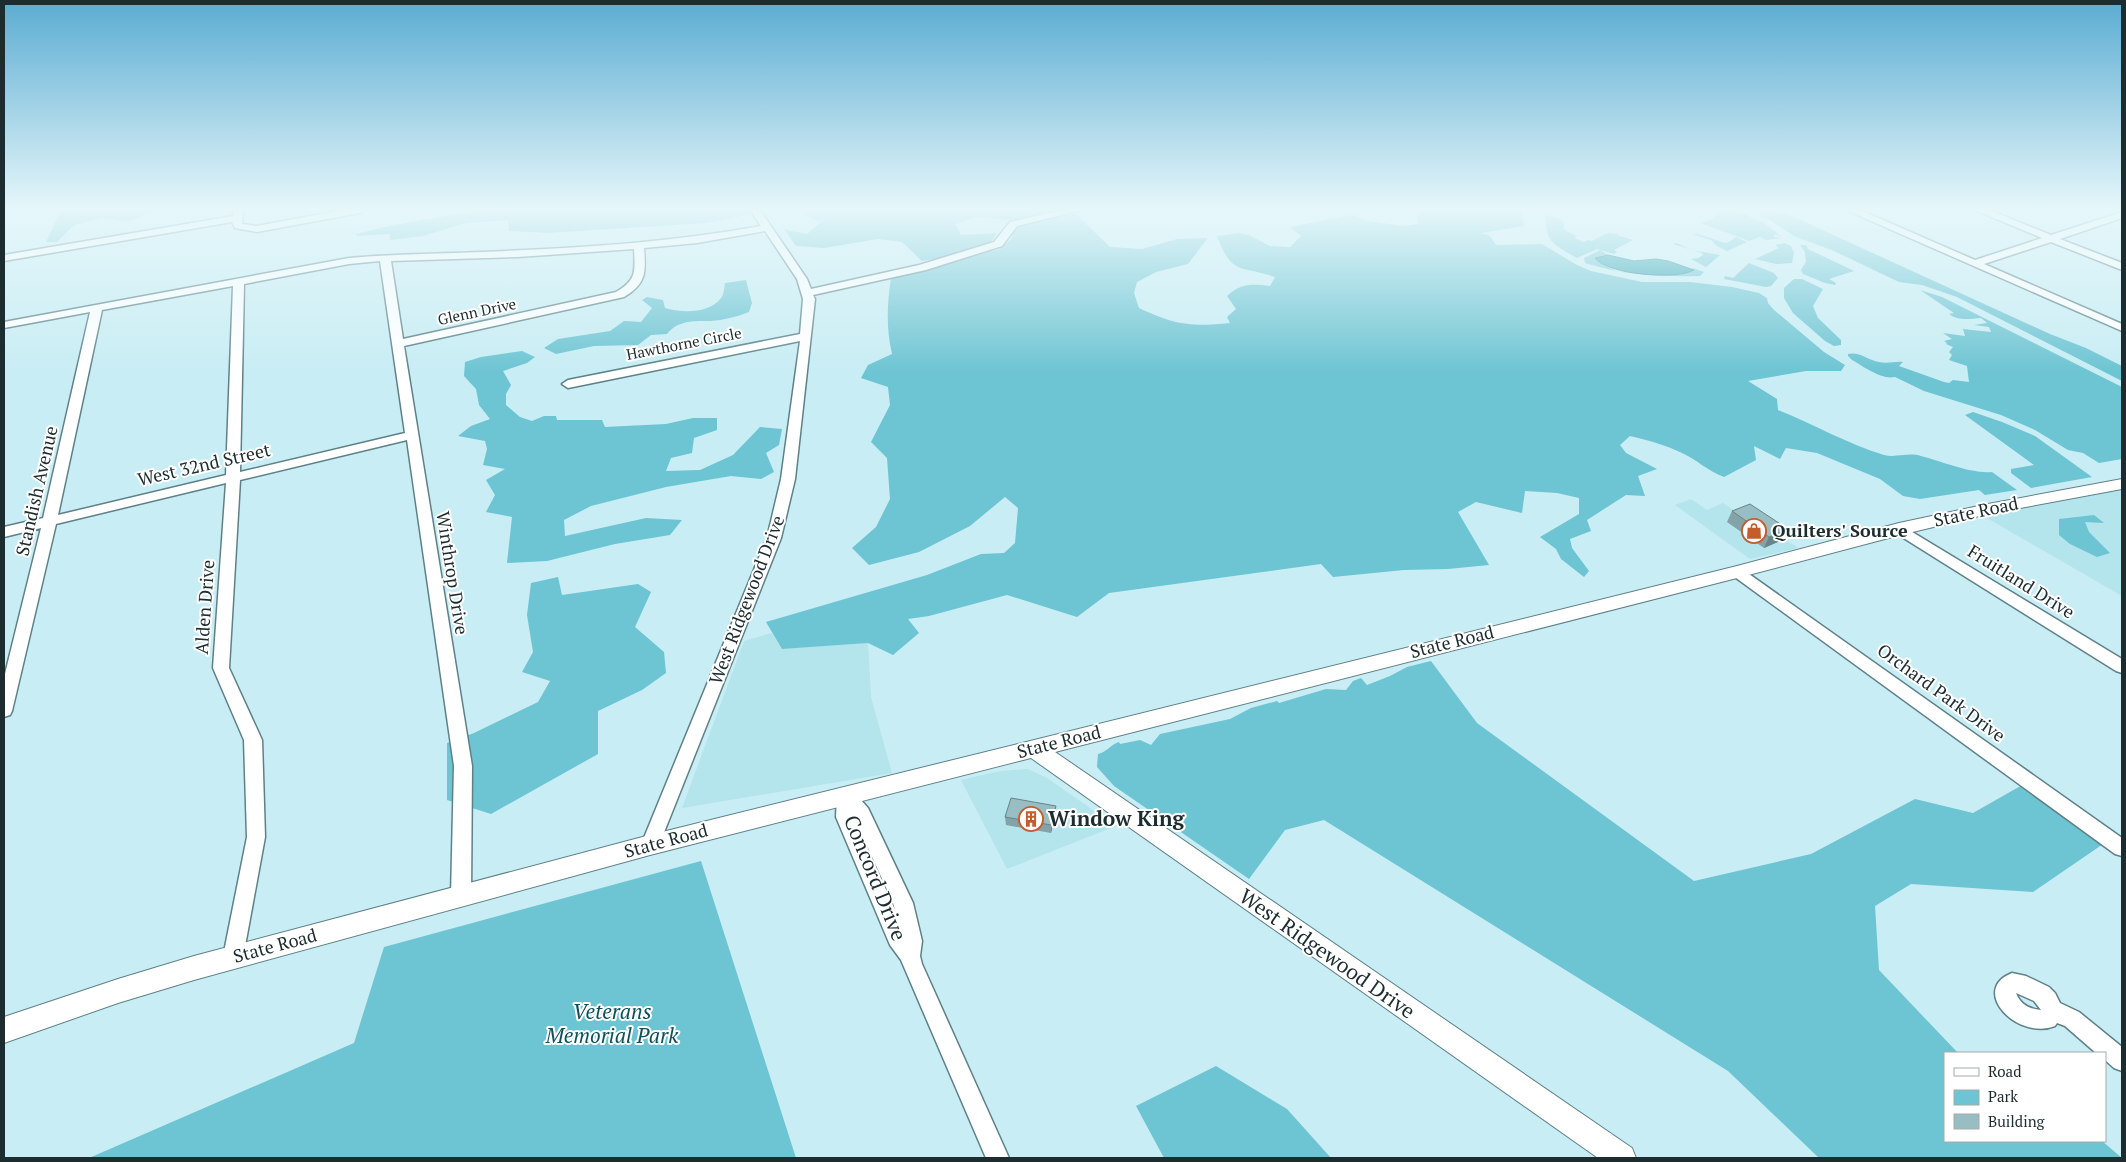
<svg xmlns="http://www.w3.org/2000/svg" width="2126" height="1162" font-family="'PT Serif',serif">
<rect width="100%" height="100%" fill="#c8edf4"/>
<!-- built -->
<g fill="#b4e4ec">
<path d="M2122,489V596L1980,514Z"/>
<path d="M1691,499L1707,510L1723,503L1736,512L1742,510L1798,548L1750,559L1675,505Z"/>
<path d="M772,633L782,649L868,643L871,697L892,773L682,808L744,641Z"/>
<path d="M1028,769L1047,778L1116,826L1007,869L961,780L1000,771Z"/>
</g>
<!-- green -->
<g fill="#6dc4d2">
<path d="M61,210H157L130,221L102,218L74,225L57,242H46Z"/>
<path d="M481,210H750L753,214L706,223L548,233L509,231L508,220L466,223L423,236L390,240V234L357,236L356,234L389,226Z"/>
<path d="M807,210H1046L1044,213L1011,220L977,217L955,224L961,235L997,233L990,244L957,255L922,261L902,242L878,239L824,248L796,246L784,229L807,234L821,222L803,214Z"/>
<path d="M1421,210H1521L1524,226L1481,233L1490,236L1496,245L1542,244L1577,265L1591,271L1642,282H1690L1732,287L1759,293L1767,298L1768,303L1774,310L1824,352L1845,365L1841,371H1806L1748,381L1777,399L1778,410C1814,424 1847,444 1884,455C1896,458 1909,452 1921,456C1941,461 1971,474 1992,472L2017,490L1985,495L1979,490L1920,499L1903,496L1880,479L1817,453L1786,448L1780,459L1754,446L1756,460L1724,477C1708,471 1697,460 1682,453C1666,445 1647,440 1630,436L1620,445L1626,453L1657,469L1638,476L1645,496L1626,495L1587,520L1591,531L1570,539L1572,548L1589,571L1584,577L1561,559L1556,549L1540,537L1579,514V498L1557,493L1525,491L1522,513L1476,502L1458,512L1489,565L1448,569L1404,570L1333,577L1321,564L1109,593L1077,617L1007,595L929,616L908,619L919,633L893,655L868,643L782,649L766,622L927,575L981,554L1004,553L1015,543L1018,508L1005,497L970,526L919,552L869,565L852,548L876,527L890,499L887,458L871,442L890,405L888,387L861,378L868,365L892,354C886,328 887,304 891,278L1000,249L1011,239L1017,225L1076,214L1110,247L1142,249L1177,239L1208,238L1188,264L1156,272L1137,282L1134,293L1139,308C1175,325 1191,327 1230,323L1227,317L1236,309L1227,296C1241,283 1252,284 1270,286L1275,277C1240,265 1232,276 1217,236L1239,233L1249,235L1270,246L1290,247L1301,236L1290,227L1353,215L1368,221L1403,226L1418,224V214Z"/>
<path d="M1736,210L1764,223L1782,237L1774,234V237L1782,238L1766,240L1760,237L1749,241L1701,223L1714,219L1717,214L1714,212L1717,211Z"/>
<path d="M1761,210H1775L1794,217L2050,334L2086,348L2122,366V381L1957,297L1922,285L1899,282L1834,251L1794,236L1768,219L1754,212Z"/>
<path d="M1546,215L1560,219L1564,223V230L1577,236L1574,238L1584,242L1588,240L1592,241L1607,233L1619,234L1617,235L1633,240L1614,250L1617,252L1614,254L1597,249L1577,258C1556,246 1544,242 1546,215Z"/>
<path d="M1692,234H1698L1725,243L1729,242L1736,237L1747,242L1727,251L1717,246L1711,240Z"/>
<path d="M1677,243L1691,250L1720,255L1706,267L1691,259L1698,258L1703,255L1702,253L1673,244Z"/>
<path d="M1785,243L1791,246L1794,253L1792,263L1776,264L1747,257L1755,259L1779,248L1775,245Z"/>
<path d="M1800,245H1806L1808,249L1854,271L1829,279L1836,283L1835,285L1825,283L1803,274L1801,270L1806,262L1805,252Z"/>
<path d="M1600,250L1608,255L1600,256C1603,259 1606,265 1610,268C1624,277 1677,275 1693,271V268L1704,272L1700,276C1660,277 1624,275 1585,263L1584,258Z"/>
<path d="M1749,263L1774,273L1778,278L1771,286L1766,287L1724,279L1725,276L1733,278Z"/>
<path d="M1794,279H1802L1823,289L1813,306L1818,318L1841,340V345L1834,346L1825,341L1793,313L1784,298V288Z"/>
<path d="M746,280L752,303L749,312C736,317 724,320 710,321C694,321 678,320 667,334L651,335L638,345L594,346L556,354L544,348L558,339L610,331L624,321L641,322L652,308L642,300L647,297L663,300L665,308C681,313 709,314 721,298C724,295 724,288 725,283Z"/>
<path d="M1920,290L1942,297L2122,387V459L2099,463L2083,453L2068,450L2035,430L2001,415L1924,391L1895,377C1881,380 1863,366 1852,360L1848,356V354C1859,351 1868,360 1879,362C1887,364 1896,361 1903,362L1899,366L1944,382L1949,383L1953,380L1969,382L1967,366L1949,360L1952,355L1949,352L1953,347L1946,344L1947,343L1944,341L1952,339L1943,333L1965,336L1963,329L1991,332L1989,327L1974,325L1987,323L1981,318C1969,319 1958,321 1949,314L1954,313Z"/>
<path d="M522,351L535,357L527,363L503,371L511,385L506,394V405L520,417L532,421L544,416H556L557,420H602L605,427L666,424L693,418H717V430L694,438L692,453L671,458L666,471L700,470L733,455L760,427L782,429L779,445L766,453L774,472L761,479L731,476L666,487L591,506L564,520L565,536L646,518L682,520L670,535L615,544L547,561L507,563L512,517L486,512L495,495L486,480L505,469L483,465L487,449L485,441L458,436L471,426L490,419L479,405L476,389L464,376L465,362L481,357Z"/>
<path d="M1973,412L2002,422L2035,436L2092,477L2031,488L2011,473V469L2034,465L1965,415Z"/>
<path d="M2094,515L2104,523L2085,522L2089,532L2110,553L2097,557L2070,544L2059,535V519Z"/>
<path d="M558,577L562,595L638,584L651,592L635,627L664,652L666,673L642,690L598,711V754L491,814L447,800V743L474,733L538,702L550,681L522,672L533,652L527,615L531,583Z"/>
<path d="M1431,661L1477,723L1694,881L1811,854L1915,799L1973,813L2024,784L2106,842L2033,892L1911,884L1875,906L1879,970L1958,1053H1945V1141H2102L2122,1158H1819L1728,1071L1324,820L1285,830L1249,879L1114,786L1097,767L1098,754C1107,752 1110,745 1119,742L1120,744L1140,740L1151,745L1160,734L1230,719L1251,708L1277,701L1279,703L1326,689L1346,690L1353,681L1361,678L1367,685L1390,676L1407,667Z"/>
<path d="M701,861L796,1158H89L354,1043L384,947Z"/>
<path d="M1216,1066L1287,1109L1331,1158H1164L1136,1106Z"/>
</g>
<!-- water -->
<path fill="#269fb0" stroke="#237c89" d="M1608,255L1634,261L1656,259L1668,261L1694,270C1677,280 1608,275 1595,258Z"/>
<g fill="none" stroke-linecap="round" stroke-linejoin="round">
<defs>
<g id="minor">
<path d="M233,210H243L242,224L257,226L342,210H365L360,213L257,232L235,228L232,222L4,261V255L233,216Z"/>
<path d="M750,210H760L807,279L811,289L919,265L994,242L1010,222L1062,210H1082L1017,226L1002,246L926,270L813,295L815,299L795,479L781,538L659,845L657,851L650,853L643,851L641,845L767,538L781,479L800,341L568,388L562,384L568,380L800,334L803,299L797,279L765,231L697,243L644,248C646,273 646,284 624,297L404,346L472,766L471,896L468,902L461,904L454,902L451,896L454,766L407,440L240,480L229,668L262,740L265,837L243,957L240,964L233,966L226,964L223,957L247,837L244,740L213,668L226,483L56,524L12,711L10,715L4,717V678L41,528L4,537V527L43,518L90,312L4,328V322L349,258C393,254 437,254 481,252C576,248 668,243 761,226ZM634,249C635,271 637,280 616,292L403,339L391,261L518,257ZM380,261L405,433L240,472L244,284L349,264ZM233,286L226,475L58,515L102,310Z"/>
<path d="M1846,210H1860L1975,260L2042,238L1975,210H1989L2051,235L2122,212V218L2060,239L2122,263V270L2051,242L1984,264L2122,324V331Z"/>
<path d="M1899,524L2122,659V673L2116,671L1894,532L1892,529L1894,526Z"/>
<path d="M1737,567L1742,569L2122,838V856L2115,854L1732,575L1730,572L1732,569Z"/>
<path d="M846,788L852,790L868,808L913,903L922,941L920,956L922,964L1009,1158H986L901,960L890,945L836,817L837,795L840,790ZM854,817L893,903L895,910Z"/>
<path d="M2012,973L2026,976L2049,987L2055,993L2060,1003L2079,1012L2122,1047V1071L2114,1068L2105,1060V1053H2096L2065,1026L2057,1023L2055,1026C2017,1041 1969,990 2012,973ZM2016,993L2034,1001L2041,1010C2029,1009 2020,1004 2016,993Z"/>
</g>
<path id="major" d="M2122,479V489L1988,514L1900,535L1737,578L1055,752L1632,1148L1636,1158H1598L1031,758L650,855L194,980L118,1003L4,1043V1017L118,979L194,956L650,835L1737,566L1899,523L1988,504Z"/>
</defs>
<!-- minor casing -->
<use href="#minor" stroke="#5e8187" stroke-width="3"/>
<!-- major casing -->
<use href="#major" stroke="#5e8187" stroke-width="2"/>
<!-- minor -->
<use href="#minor" fill="#fff" fill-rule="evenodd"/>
<!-- major -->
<use href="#major" fill="#fff" fill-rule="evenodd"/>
</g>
<!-- wall -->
<g fill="#83a3a8">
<path d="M1732,511L1788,529L1782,540L1764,548L1727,522Z"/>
<path d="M1056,806V813L1051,833L1006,825L1005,817Z"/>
</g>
<!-- shaded-wall -->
<g fill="#6a8488">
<path d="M1788,529L1782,540L1764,548L1769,537Z"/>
<path d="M1056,806V813L1051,833V825Z"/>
</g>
<!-- building -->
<g fill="#98bdc3" stroke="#6a8488">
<path d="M1750,504L1788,529L1769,537L1732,511Z"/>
<path d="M1011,798L1056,806L1051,825L1005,817Z"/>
</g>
<!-- sky -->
<linearGradient id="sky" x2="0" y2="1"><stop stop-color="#5aacd2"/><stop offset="0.56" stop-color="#e6f7fa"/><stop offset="1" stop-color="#e6f7fa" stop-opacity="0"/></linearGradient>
<rect width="2126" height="373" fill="url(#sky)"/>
<!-- icons -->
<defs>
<symbol id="shop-ring" viewBox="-11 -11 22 22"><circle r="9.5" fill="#fff" stroke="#c35e2c" stroke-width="1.5"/><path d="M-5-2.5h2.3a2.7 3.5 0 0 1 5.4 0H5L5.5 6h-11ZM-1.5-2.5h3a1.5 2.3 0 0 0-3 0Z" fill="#c35e2c"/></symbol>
<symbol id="building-ring" viewBox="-11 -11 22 22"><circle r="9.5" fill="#fff" stroke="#c35e2c" stroke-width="1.5"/><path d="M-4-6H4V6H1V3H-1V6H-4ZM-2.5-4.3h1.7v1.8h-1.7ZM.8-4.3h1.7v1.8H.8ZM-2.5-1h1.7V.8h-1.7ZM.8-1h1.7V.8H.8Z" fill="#c35e2c"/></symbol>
</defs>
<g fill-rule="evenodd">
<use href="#shop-ring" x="1740" y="517" width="28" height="28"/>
<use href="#building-ring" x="1017" y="805" width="28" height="28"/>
</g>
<g text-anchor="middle" stroke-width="4" stroke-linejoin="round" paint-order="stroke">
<!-- far-street labels -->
<g font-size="15" fill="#1d2c2e" stroke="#fff">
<text transform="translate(477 312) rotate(-12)" y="5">Glenn Drive</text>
<text transform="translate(684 344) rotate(-11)" y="5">Hawthorne Circle</text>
</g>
<!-- street labels -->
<g font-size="18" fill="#1d2c2e" stroke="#fff">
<text transform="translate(204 465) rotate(-13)" y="6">West 32nd Street</text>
<text transform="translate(37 491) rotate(-77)" y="6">Standish Avenue</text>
<text transform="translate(1976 512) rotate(-12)" y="6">State Road</text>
<text transform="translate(452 573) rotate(81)" y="6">Winthrop Drive</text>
<text transform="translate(2021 582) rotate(32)" y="6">Fruitland Drive</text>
<text transform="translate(747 600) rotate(-69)" y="6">West Ridgewood Drive</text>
<text transform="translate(205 607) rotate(-86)" y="6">Alden Drive</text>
<text transform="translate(1452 642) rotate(-14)" y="6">State Road</text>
<text transform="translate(1941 693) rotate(36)" y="6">Orchard Park Drive</text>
<text transform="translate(1059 742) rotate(-14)" y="6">State Road</text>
<text transform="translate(666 841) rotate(-15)" y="6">State Road</text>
<text transform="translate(275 946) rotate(-15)" y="6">State Road</text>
</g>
<!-- poi labels -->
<g font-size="18" font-weight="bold" fill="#1d2c2e" stroke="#fff" text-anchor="start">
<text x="1772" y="537">Quilters' Source</text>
</g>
<!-- near-poi labels -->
<g font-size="21" font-weight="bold" fill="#1d2c2e" stroke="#fff" text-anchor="start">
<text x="1048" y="826">Window King</text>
</g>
<!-- near-street labels -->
<g font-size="21" fill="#1d2c2e" stroke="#fff">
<text transform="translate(875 878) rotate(68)" y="7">Concord Drive</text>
<text transform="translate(1327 954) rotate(35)" y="7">West Ridgewood Drive</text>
</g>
<!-- near-park labels -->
<g font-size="21" font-style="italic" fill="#0d5059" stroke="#fff">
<text x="612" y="1019">Veterans<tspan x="612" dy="24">Memorial Park</tspan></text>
</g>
</g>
<!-- border -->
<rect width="2126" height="1162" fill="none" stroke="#1d2c2e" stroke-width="10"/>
<!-- legend -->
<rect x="1944" y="1052" width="162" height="90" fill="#ffffff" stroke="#a5abab"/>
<rect x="1954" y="1068" width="25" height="8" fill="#ffffff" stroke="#a5abab"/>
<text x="1988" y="1077" font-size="15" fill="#1d2c2e">Road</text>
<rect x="1954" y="1090" width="25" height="15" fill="#6dc4d2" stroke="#a5abab"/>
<text x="1988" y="1102" font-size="15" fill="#1d2c2e">Park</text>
<rect x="1954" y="1114" width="25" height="15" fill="#98bdc3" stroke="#a5abab"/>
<text x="1988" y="1127" font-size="15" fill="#1d2c2e">Building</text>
</svg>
